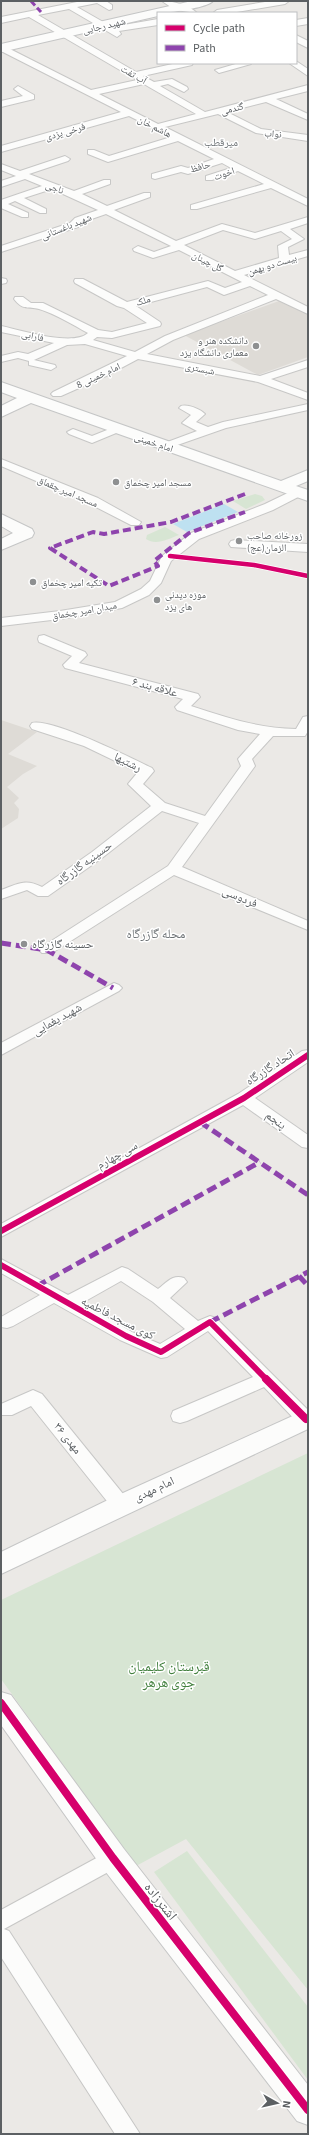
<svg xmlns="http://www.w3.org/2000/svg" width="309" height="2135" font-family="'Source Sans 3','Noto Naskh Arabic',sans-serif">
<rect width="100%" height="100%" fill="#ebe9e6"/>
<!-- education -->
<g fill="#dedbd6">
<path d="M279,301L308,314V357L258,375L184,335Z"/>
<path d="M1,720L37,732L8,754L37,766L23,774L7,787L19,798L14,803L19,809L18,818L1,829Z"/>
</g>
<!-- green -->
<g fill="#d7e5d3">
<path d="M255,494L262,496L265,500L246,509L233,501Z"/>
<path d="M165,527L179,535C168,539 156,546 146,539L147,535Z"/>
<path d="M308,1453V1990L186,1839L136,1866L1,1679V1600Z"/>
<path d="M187,1851L308,2007V2080L154,1872Z"/>
</g>
<!-- water -->
<path fill="#bee1f1" d="M224,504L238,512L187,532L173,524Z"/>
<g fill="none" stroke-linecap="round" stroke-linejoin="round">
<defs>
<g id="street">
<path d="M82,1H106L112,5V9L109,10L97,3L77,7L112,27L158,19V25L119,31L121,34L117,37L69,9L38,15L136,72L177,63H193L192,65L143,76L154,82L172,79L187,87L188,89L184,92L168,84L160,86L205,112L308,85V91L276,99L308,114V120L266,102L227,112L261,129L308,135V141L256,133L218,114L165,127L308,199V206L271,188L197,209H191V205L264,184L238,171L212,180H206V176L231,168L222,163L188,174L181,172L155,179L152,178V174L181,166L188,168L214,159L178,141L108,162L88,154V150H94L109,156L171,137L129,116L1,152V146L121,112L1,51V45L4,46L91,90L137,80L29,17L1,23V17ZM144,84L149,87L196,114L158,124L99,94Z"/>
<path d="M162,1C173,1 189,5 197,13L175,10Z"/>
<path d="M271,1H289L285,4L231,13H213L217,10Z"/>
<path d="M308,18V24L296,26V20Z"/>
<path d="M296,35L308,41V48L296,42Z"/>
<path d="M296,61L308,69V76L289,63H296Z"/>
<path d="M239,63L251,64L219,73L215,70Z"/>
<path d="M18,86L34,95V99L1,107V101L23,96L14,89Z"/>
<path d="M65,156L70,159L68,161L29,174L74,191L104,180H110V184L82,194L107,206L144,193H150V197L114,210L176,241L222,224L255,233L308,217V223L290,229L304,239L288,247L289,255L308,250V256L244,275L308,307V314L276,299L173,340L147,354L260,376L308,360V367L271,379L308,393V400L258,382L138,359L106,376L61,396H53L51,394L53,392L127,356L85,344L67,345L34,360L55,365L56,367L51,370L29,365V361L18,358L1,362V356L18,352L28,354L54,343L1,332V326C21,330 73,347 88,333C73,325 56,314 39,309C28,306 23,311 14,299L15,297H23L31,303H43L98,330L112,332L147,323L124,308L117,306L75,283L74,281L75,279H83L127,302L208,281L225,288L242,282L179,250L153,258L134,251L133,249L138,246L154,252L171,246L106,214L83,222L78,227L1,252V246L70,223L75,218L98,210L52,189L24,198L46,209V213H40L15,201L8,204L28,213V217H22L1,208V200L42,186L25,179L1,187V181L16,176L1,170V164L20,171ZM223,230L255,239L281,231L292,239L278,246L279,258L235,271L184,245ZM250,286L268,295L165,336L135,352L93,340L97,337L112,338L160,326L161,324L160,322L136,306L207,287L224,295Z"/>
<path d="M1,278L6,279L7,281L6,283L1,284Z"/>
<path d="M308,404V410L226,428L166,449L160,446L162,444L197,431L182,423L191,415L179,408L181,406C188,404 200,409 205,414L196,422L208,427L223,422Z"/>
<path d="M117,426L123,429L121,431L92,443L69,434L67,432L73,429L92,436Z"/>
<path d="M1,459L98,498L141,522L139,525H131L90,504L1,466Z"/>
<path d="M298,488L302,489L304,492L302,495L273,510L199,539L171,561L161,583L149,595L122,608L60,619L1,626V618L60,611L115,602L141,589L150,581L162,556L191,533L265,504Z"/>
<path d="M235,540L308,544V552L231,547L229,544L231,541Z"/>
<path d="M44,635L85,652L87,655L79,663L198,694L200,697L191,706C228,718 257,728 296,729L303,717L308,716V731L305,736H273L252,759L255,766L182,867L308,921V930L174,875L52,953H42L39,950L42,947L168,866L199,823L162,811L102,858L48,896H38L27,890L1,899V890C18,884 25,878 42,887L92,852L151,806L128,784L138,772L84,746L32,729L30,726L32,723C52,718 131,758 152,768L154,771L143,784L165,803L205,816L241,766L238,759L260,734L238,730L177,710L175,707L183,699L65,668L63,665L72,656L39,642L38,639L39,636Z"/>
<path d="M114,983L119,985L122,988L119,991L1,1055V1043Z"/>
<path d="M308,1050V1062L255,1098L308,1135V1148L302,1147L243,1105L1,1237V1224L238,1094L302,1051Z"/>
<path d="M1,1259L68,1295L122,1267L128,1269L158,1289C167,1282 173,1274 184,1278L187,1282L170,1298L198,1321L210,1316L216,1318L308,1410V1425L299,1424L264,1387L187,1421L180,1423L173,1421L171,1416L173,1411L253,1377L208,1331L167,1357L161,1358L120,1340L54,1303L13,1326L7,1328L1,1327V1317L40,1295L1,1273ZM121,1281L153,1302L185,1329L160,1344L132,1332L82,1303Z"/>
<path d="M33,1390L42,1394L128,1500L131,1505L128,1510L121,1512L114,1510L31,1406L12,1415H1V1404Z"/>
<path d="M113,1849L121,1851L124,1858L121,1865L4,1929L9,1931L140,2134H115L1,1957V1910Z"/>
</g>
<g id="secondary">
<path d="M192,1H213C207,8 168,13 158,13V16L1,52V44Z"/>
<path d="M1,382L281,481L308,470V481L296,486L308,490V501L31,403L1,417V406L17,398L1,392Z"/>
<path d="M1,514L32,529L34,533L32,537L1,550V539L13,533L1,526Z"/>
<path d="M308,1409V1429L1,1574V1552L112,1498Z"/>
<path d="M1,1692L11,1695L124,1849L308,2085V2125L297,2121L102,1867L1,1725Z"/>
</g>
</defs>
<!-- street casing -->
<use href="#street" stroke="#c7c7c6" stroke-width="2"/>
<!-- secondary casing -->
<use href="#secondary" stroke="#c5c6c6" stroke-width="2"/>
<!-- street -->
<use href="#street" fill="#fcfcfb" fill-rule="evenodd"/>
<!-- secondary -->
<use href="#secondary" fill="#fcfcfb" fill-rule="evenodd"/>
<!-- quiet-far2 -->
<path stroke="#8e44ad" stroke-width="3" stroke-dasharray="6 3" stroke-linecap="butt" d="M31,1L41,12"/>
<!-- quiet-far1 -->
<path stroke="#8e44ad" stroke-width="4" stroke-dasharray="8 4" stroke-linecap="butt" d="M245,494L171,522L104,534L93,532L50,548L109,586L158,566L154,561L189,533L245,512"/>
<!-- quiet -->
<g stroke="#8e44ad" stroke-width="5" stroke-dasharray="10 5" stroke-linecap="butt">
<path d="M1,943L47,950L113,988"/>
<path d="M200,1122L308,1195"/>
<path d="M299,1276L308,1286"/>
<path d="M37,1286L260,1162"/>
<path d="M210,1322L308,1272"/>
</g>
<defs>
<path id="cycleway-far2" d="M170,556L254,565L308,576"/>
<g id="cycleway-far1">
<path d="M1,1231L244,1098L308,1055"/>
<path d="M1,1265L126,1336L161,1352L210,1322L267,1380"/>
</g>
<g id="cycleway">
<path d="M266,1379L306,1419"/>
<path d="M1,1703L113,1858L308,2110"/>
</g>
</defs>
<!-- cycleway-far2 casing -->
<use href="#cycleway-far2" stroke="#fff" stroke-width="6"/>
<!-- cycleway-far1 casing -->
<use href="#cycleway-far1" stroke="#fff" stroke-width="8"/>
<!-- cycleway casing -->
<use href="#cycleway" stroke="#fff" stroke-width="10"/>
<!-- cycleway-far2 -->
<use href="#cycleway-far2" stroke="#d6006c" stroke-width="4.5"/>
<!-- cycleway-far1 -->
<use href="#cycleway-far1" stroke="#d6006c" stroke-width="6"/>
<!-- cycleway -->
<use href="#cycleway" stroke="#d6006c" stroke-width="8"/>
</g>
<!-- markers -->
<g fill="#8e9091" stroke="#fff" stroke-width="1.5">
<circle cx="256" cy="346" r="4"/>
<circle cx="116" cy="482" r="4"/>
<circle cx="239" cy="541" r="4"/>
<circle cx="33" cy="582" r="4"/>
<circle cx="157" cy="600" r="4"/>
<circle cx="24" cy="944" r="4"/>
</g>
<g text-anchor="middle" stroke-width="3" stroke-linejoin="round" paint-order="stroke">
<!-- far-street labels -->
<g font-size="10" fill="#5c6063" stroke="#fff">
<text transform="translate(104 25) rotate(-13)" y="4">شهید رجایی</text>
<text transform="translate(134 74) rotate(30)" y="4">آب تفت</text>
<text transform="translate(232 108) rotate(-14)" y="4">گندمی</text>
<text transform="translate(155 126) rotate(27)" y="4">هاشم خان</text>
<text transform="translate(65 131) rotate(-16)" y="4">فرخی یزدی</text>
<text transform="translate(273 133) rotate(5)" y="4">نواب</text>
<text transform="translate(200 166) rotate(-16)" y="4">حافظ</text>
<text transform="translate(224 173) rotate(-19)" y="4">اخوت</text>
<text transform="translate(55 187) rotate(21)" y="4">ناجی</text>
<text transform="translate(66 226) rotate(-22)" y="4">شهید باغستانی</text>
<text transform="translate(208 261) rotate(27)" y="4">گل چینان</text>
<text transform="translate(272 264) rotate(-17)" y="4">بیست دو بهمن</text>
<text transform="translate(143 300) rotate(-17)" y="4">ملک</text>
<text transform="translate(33 335) rotate(12)" y="4">فارابی</text>
<text transform="translate(200 368) rotate(11)" y="4">شبستری</text>
<text transform="translate(98 375) rotate(-25)" y="4">امام خمینی 8</text>
<text transform="translate(154 442) rotate(19)" y="4">امام خمینی</text>
<text transform="translate(68 491) rotate(23)" y="4">مسجد امیر چقماق</text>
<text transform="translate(84 610) rotate(-10)" y="4">میدان امیر چخماق</text>
</g>
<!-- far-poi labels -->
<g font-size="10" fill="#5c6063" stroke="#fff" text-anchor="start">
<text x="248" y="344" text-anchor="end">دانشکده هنر و<tspan x="248" dy="12">معماری دانشگاه یزد</tspan></text>
<text x="124" y="486">مسجد امیر چخماق</text>
<text x="247" y="539">زورخانه صاحب<tspan x="247" dy="12">الزمان(عج)</tspan></text>
<text x="41" y="586">تکیه امیر چخماق</text>
<text x="165" y="598">موزه دیدنی<tspan x="165" dy="12">های یزد</tspan></text>
</g>
<!-- far-neighbourhood labels -->
<g font-size="11" fill="#6d7275" stroke="#fff">
<text x="221" y="146">میرقطب</text>
</g>
<!-- street labels -->
<g font-size="12" fill="#5c6063" stroke="#fff">
<text transform="translate(155 687) rotate(15)" y="4">علاقه بند ۶</text>
<text transform="translate(128 762) rotate(26)" y="4">رشتیها</text>
<text transform="translate(84 863) rotate(-36)" y="4">حسینیه گازرگاه</text>
<text transform="translate(240 897) rotate(23)" y="4">فردوسی</text>
<text transform="translate(57 1019) rotate(-29)" y="4">شهید یغمایی</text>
<text transform="translate(270 1067) rotate(-33)" y="4">اتحاد گازرگاه</text>
<text transform="translate(276 1120) rotate(36)" y="4">پنجم</text>
<text transform="translate(117 1155) rotate(-29)" y="4">سی چهارم</text>
<text transform="translate(118 1318) rotate(27)" y="4">کوی مسجد فاطمیه</text>
<text transform="translate(68 1438) rotate(51)" y="4">مهدی ۳۶</text>
<text transform="translate(154 1489) rotate(-25)" y="4">امام مهدی</text>
</g>
<!-- poi labels -->
<g font-size="12" fill="#5c6063" stroke="#fff" text-anchor="start">
<text x="32" y="948">حسینه گازرگاه</text>
</g>
<!-- neighbourhood labels -->
<g font-size="13" fill="#6d7275" stroke="#fff">
<text x="156" y="938">محله گازرگاه</text>
</g>
<!-- near-park labels -->
<g font-size="14" fill="#42803e" stroke="#fff">
<text x="169" y="1671">قبرستان کلیمیان<tspan x="169" dy="16">جوی هرهر</tspan></text>
</g>
<!-- near-street labels -->
<g font-size="14" fill="#5c6063" stroke="#fff">
<text transform="translate(161 1901) rotate(52)" y="5">اشترزاده</text>
</g>
</g>
<!-- border -->
<rect width="309" height="2135" fill="none" stroke="#5c6063" stroke-width="4"/>
<!-- legend -->
<rect x="157" y="12" width="140" height="52" fill="#ffffff" stroke="#bebfc1"/>
<rect x="165" y="25" width="20" height="6" fill="#d6006c" stroke="#bebfc1"/>
<text x="193" y="32" font-size="12" fill="#5c6063">Cycle path</text>
<rect x="165" y="45" width="20" height="6" fill="#8e44ad" stroke="#bebfc1"/>
<text x="193" y="52" font-size="12" fill="#5c6063">Path</text>
<!-- north arrow -->
<g transform="translate(277 2103) rotate(98)" stroke="#ffffff" stroke-width="3" paint-order="stroke">
<path d="M0-3L7 15L0 10L-7 15Z" fill="#5c6063"/>
<text y="-6" font-size="11" font-weight="bold" text-anchor="middle" fill="#5c6063">N</text>
</g>
</svg>
